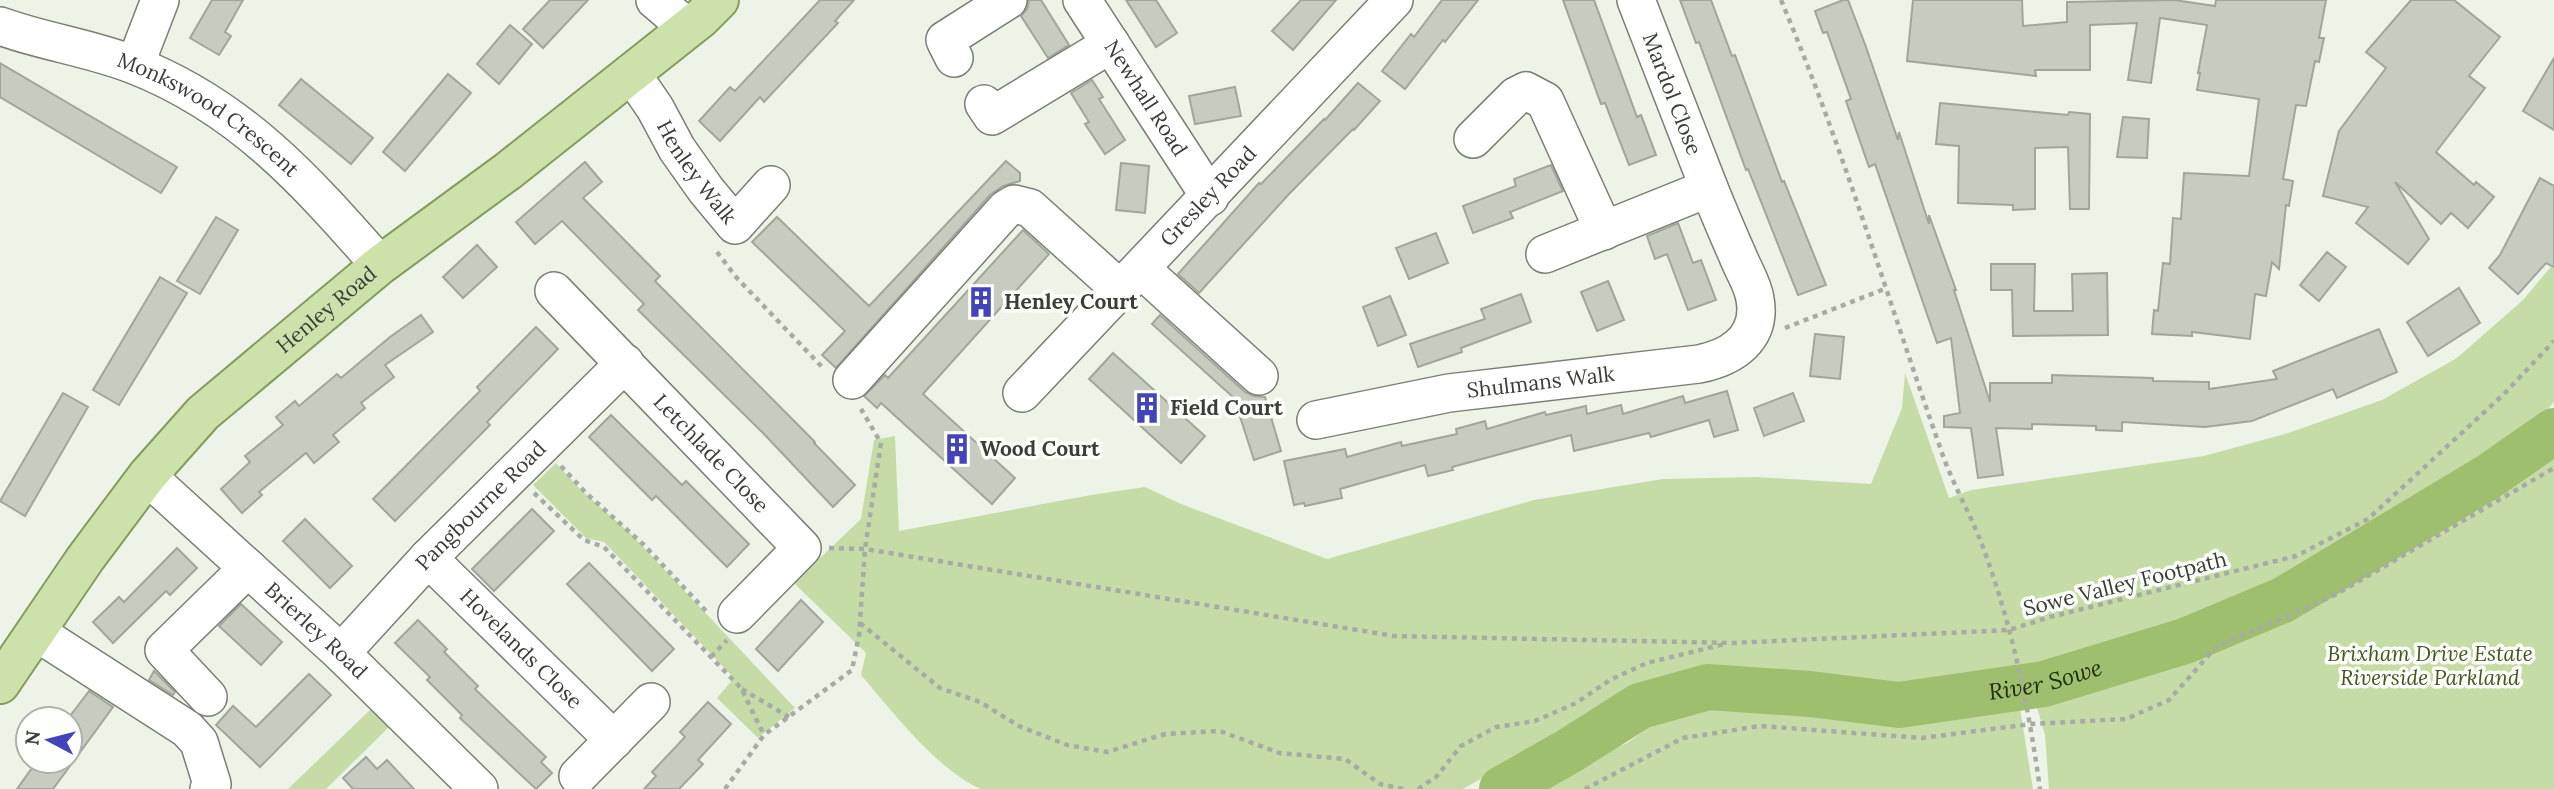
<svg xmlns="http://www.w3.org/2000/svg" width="2554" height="789" font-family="Lora,serif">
<rect width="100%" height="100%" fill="#eef3e8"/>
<!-- green -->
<g fill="#c6dca7">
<path d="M2554,263V402L2517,442L2477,479L2321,569L2200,625L2101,657L2006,668L1965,686L1899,694L1782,677L1708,671L1631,692L1463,789H981C937,770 892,711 861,675L866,653L794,583L861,519L874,440L895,436L899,531L1091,495L1145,487L1181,504L1327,559L1534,500L1663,479L1756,477L1871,484L1902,408L1905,373L1949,498L1971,490L2204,456L2285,434L2382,400L2457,358L2523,300Z"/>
<path d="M2554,442V789H2049L2045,735L2035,701L2066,691L2108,684L2142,665L2200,647L2307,601L2436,518L2470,506Z"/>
<path d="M556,463L582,491L631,534L795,708L758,738L717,698L734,678L604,542L586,538L533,485Z"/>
<path d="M1705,696H1765L1944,720L1966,718L1995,706L2019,702L2033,789H1523L1544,778L1627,743L1648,728L1663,710Z"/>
<path d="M371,709L389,727L326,789H288Z"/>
</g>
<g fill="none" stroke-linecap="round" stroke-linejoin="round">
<!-- river -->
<path stroke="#9ebf6e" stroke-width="46" id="s1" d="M1502,789L1569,751L1640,706L1708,687L1810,694L1899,705L2044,684L2185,641L2283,600L2488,477L2554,431"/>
</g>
<!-- building -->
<g fill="#c7ccc1" stroke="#a1a69c" stroke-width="2">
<path d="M212,0H243L225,32L231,36L219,55L190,38Z"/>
<path d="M550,0H588L543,48L523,29Z"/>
<path d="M820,0H854L835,21L838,23L764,102L760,97L720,141L699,121L730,87L735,91Z"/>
<path d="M1029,0H1041L1069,45L1048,58L1021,16L1027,9Z"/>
<path d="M1126,0H1156L1177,33L1156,47Z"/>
<path d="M1301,0H1336L1293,50L1272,31Z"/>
<path d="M1442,0H1478L1445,42L1443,40L1405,89L1382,71L1411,34L1414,37Z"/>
<path d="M1563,0H1594L1637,117L1641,115L1656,155L1629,165L1605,103L1601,104Z"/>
<path d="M1680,0H1711L1732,56L1735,55L1782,182L1784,181L1826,285L1798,295L1748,169L1746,170L1699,42L1696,43Z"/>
<path d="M1843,0H1848L1866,47L1898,140L1899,132L1929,224V215L1956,290H1954L1990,402V383H2052V375L2153,378V381L2209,382V389L2277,379L2273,371L2379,329L2397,372L2337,398L2333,389L2252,421L2205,427L2122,422V431L2096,430V426L2032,424V429L1996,428L2003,475L1978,478L1971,428L1944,427V416L1960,413L1951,338L1937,343L1875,164L1869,167L1846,101L1851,99L1827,32L1823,33L1815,11Z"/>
<path d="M1913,0H2022L2023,26L2067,22V2L2174,0L2215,6L2216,0H2326L2319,38H2324L2319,62L2315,61L2306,106L2296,105L2283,179L2293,181L2289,206L2286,205L2279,269L2272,262L2266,296L2255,294L2250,339L2192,332V336L2152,334L2154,310L2158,311L2163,263L2170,264L2173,218L2181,219L2184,173L2249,176L2259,99L2197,90L2200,73H2198L2207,25L2160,18L2151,83L2128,80L2137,23L2090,25V70H2035L2036,76L1907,61Z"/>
<path d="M2411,0H2454L2500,37L2469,76L2485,88L2436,152L2474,185L2476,182L2494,197L2468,228L2451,213L2441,224L2395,182L2429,239L2408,264L2356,223L2368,207L2323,196L2339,131L2386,68L2366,52Z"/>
<path d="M510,25L532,44L499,84L477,64Z"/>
<path d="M2554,58V130L2523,111Z"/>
<path d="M0,63L177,167L161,193L0,97Z"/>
<path d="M448,74L471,93L405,171L383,152Z"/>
<path d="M301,79L373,138L351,164L279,105Z"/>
<path d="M1092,80L1103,97L1099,99L1125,140L1105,154L1085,124L1089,122L1071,93Z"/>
<path d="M1358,83L1380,101L1354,130L1353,129L1289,194L1199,293L1178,274L1259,183L1261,184L1324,119L1325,120Z"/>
<path d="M1235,87L1241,116L1195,124L1189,96Z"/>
<path d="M1940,103L2068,115L2069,112L2090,114L2089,209H2070L2068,147L2035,148V209L2013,210V205L1958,203L1959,146L1936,144Z"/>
<path d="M2123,117L2149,119L2147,158L2117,157Z"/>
<path d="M1006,161L1020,173V181L1003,186L990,195L836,368L822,355L845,331L752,242L777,217L869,306Z"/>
<path d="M585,162L602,182L583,198L660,276L655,281L815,442L814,443L855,485L833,507L763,433L638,310L644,304L562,221L535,244L516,222Z"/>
<path d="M1121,163L1149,166L1145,213L1116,210Z"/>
<path d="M1551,165L1563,191L1510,212L1513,218L1473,233L1463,206L1516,186L1514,179Z"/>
<path d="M2540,178L2554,186V267L2546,263L2518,294L2489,268L2500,255Z"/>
<path d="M216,217L238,230L200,294L177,281Z"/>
<path d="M1678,223L1693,263L1701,260L1716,300L1688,310L1667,254L1655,259L1647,236Z"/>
<path d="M1023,230L1049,254L923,394L1015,478L992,504L881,403L877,408L864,396L885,375L888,378Z"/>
<path d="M1436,233L1448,263L1409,279L1396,248Z"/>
<path d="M477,245L497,267L463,298L443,277Z"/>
<path d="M2327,252L2346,267L2319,301L2300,285Z"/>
<path d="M1991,264H2035L2034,311H2073L2072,274L2107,273L2108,335L2013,336L2012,290H1991Z"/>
<path d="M160,277L187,293L119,405L93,390Z"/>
<path d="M1608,281L1624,320L1597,331L1581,292Z"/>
<path d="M2459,288L2480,323L2428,356L2407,322Z"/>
<path d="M1521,294L1531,322L1461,348L1462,352L1418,367L1410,344L1485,319L1481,309Z"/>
<path d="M1390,296L1406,335L1378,346L1363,307Z"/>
<path d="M421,315L433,332L385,365L394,377L361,403L365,408L333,435L339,442L314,463L306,453L259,492L262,495L242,513L221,489L250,462L245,456L283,425L276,417L295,401L299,406L337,374L341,378L390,337Z"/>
<path d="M1160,315L1245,392L1254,396L1265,397L1281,451L1254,460L1234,398L1152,324Z"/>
<path d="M536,327L558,349L487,422L490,425L395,521L373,499L480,391L477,387Z"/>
<path d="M1815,334L1844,337L1840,379L1810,376Z"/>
<path d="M1113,353L1205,436L1181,463L1089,379Z"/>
<path d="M1727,391L1738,430L1714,437L1709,420L1651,437L1649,433L1574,451L1571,435L1452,467L1453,470L1428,476L1425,465L1340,489L1342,498L1305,506L1304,503L1294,505L1284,461L1345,449L1347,457L1401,442L1402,446L1457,434L1456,429L1485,421L1487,429L1545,412L1546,415L1586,406L1587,414L1621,405L1623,414L1683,396L1685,403Z"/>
<path d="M63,393L88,407L25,516L0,501Z"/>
<path d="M1793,393L1804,421L1764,436L1754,408Z"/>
<path d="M611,415L682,485L686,481L749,544L727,567L656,496L652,500L589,437Z"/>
<path d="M532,509L554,531L494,591L472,569Z"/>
<path d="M305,519L352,566L330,588L283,541Z"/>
<path d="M177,548L197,568L170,595L166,591L113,643L93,622L119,597L124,602Z"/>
<path d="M589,563L674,649L652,671L567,584Z"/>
<path d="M801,600L823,622L778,671L756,649Z"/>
<path d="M241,604L282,642L261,665L219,626Z"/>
<path d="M418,620L447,649L444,652L478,686L475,689L546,757L541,762L552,773L536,789L460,718L462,715L427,680L430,677L395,643Z"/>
<path d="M154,671L175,692L173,695L149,680Z"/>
<path d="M309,674L331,695L260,767L216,725L233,706L256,727Z"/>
<path d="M89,691L113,707L70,766L53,789H17L37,761H70V716Z"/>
<path d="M708,702L731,724L698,760L703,764L679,789H644L656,776L652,772L685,737L680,732Z"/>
<path d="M366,757L377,769L387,760L414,789H353L343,778Z"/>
</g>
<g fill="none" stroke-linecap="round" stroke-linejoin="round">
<defs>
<g id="minor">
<path d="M655,0L688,28"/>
<path id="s2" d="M1082,0L1210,197"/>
<path id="s3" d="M0,26C44,42 91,48 134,65C241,107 306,181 380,265"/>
<path d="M954,58L945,40L1008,0"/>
<path d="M135,65L160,0"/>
<path id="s4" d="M631,73L655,108L677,149L706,190L735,225L771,185"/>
<path d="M984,104L992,116L1111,44"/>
<path d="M1473,139L1516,96L1526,91L1545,101L1604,231"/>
<path d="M1545,254L1709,188L1636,0"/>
<path d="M1141,269L1259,376"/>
<path id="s5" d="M554,291L802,548L737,614"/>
<path d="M852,380L1006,209L1014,204L1030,208L1121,290"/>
<path id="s6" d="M1022,393L1394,0"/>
<path id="s7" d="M1316,420L1449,393L1699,364C1733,357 1762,338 1755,299C1753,284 1742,268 1737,254C1727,232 1718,210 1709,188"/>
<path id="s8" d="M147,476L341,653L479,789"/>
<path id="s9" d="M428,558L614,740"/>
<path d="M36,632L187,729L199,742L212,784L209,789"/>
<path id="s10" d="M341,653L428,558L625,363"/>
<path d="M208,697L164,650L248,568"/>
<path d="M578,776L651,702"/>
</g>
<g id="major">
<path id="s11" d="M0,684L85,559L147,476L203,413L380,265L508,171L701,18L719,0"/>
</g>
</defs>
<!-- minor casing -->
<use href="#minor" stroke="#7a7e74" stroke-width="40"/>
<!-- major casing -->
<use href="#major" stroke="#839c5d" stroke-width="42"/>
<!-- path -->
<g stroke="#a7aba3" stroke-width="4.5" stroke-dasharray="5 5" stroke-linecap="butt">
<path d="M1781,0C1843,147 1888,300 1941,450C1951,480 1967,508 1979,537C2011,619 2028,703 2040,789"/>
<path d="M717,252L736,277L824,369"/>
<path d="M1785,328L1887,288"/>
<path d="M561,466L586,493L644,545L706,611"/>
<path d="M534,493L584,540L604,547L741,688L764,735"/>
<path d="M829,548L865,549L1394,636L1733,643L2009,630L2050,617L2296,556L2368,519L2504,394L2554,341"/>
<path d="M860,623L940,688L980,702L1019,726L1067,745L1107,752L1165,734L1220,731L1279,753L1345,759L1380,784L1403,789"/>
<path d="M711,657L727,640"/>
<path d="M742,689L789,717"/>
<path d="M725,789L764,735L852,670L859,635L865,549L881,443L861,409"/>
<path d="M1418,789L1436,777L1461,746L1496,727L1535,721L1576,703L1610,680L1647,663L1725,644"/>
<path d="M1585,789L1683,738L1760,726L1922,738L2031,724L2126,719L2169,700L2216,647L2335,595L2554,468"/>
</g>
<!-- minor -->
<use href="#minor" stroke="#fff" stroke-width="37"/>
<!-- major -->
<use href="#major" stroke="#cce2aa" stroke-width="38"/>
</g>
<!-- icons -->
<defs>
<symbol id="building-bare" viewBox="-9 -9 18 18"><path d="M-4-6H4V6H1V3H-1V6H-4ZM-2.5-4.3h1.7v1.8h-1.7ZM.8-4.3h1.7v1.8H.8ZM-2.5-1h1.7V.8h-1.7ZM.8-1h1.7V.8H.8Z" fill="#4444ba" stroke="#fdfffa" stroke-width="2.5" paint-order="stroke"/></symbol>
</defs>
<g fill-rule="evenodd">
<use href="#building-bare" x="959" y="280" width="44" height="44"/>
<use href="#building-bare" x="1125" y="386" width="44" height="44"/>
<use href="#building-bare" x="935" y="427" width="44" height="44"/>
</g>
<g text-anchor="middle" stroke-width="7" stroke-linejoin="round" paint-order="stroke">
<!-- street labels -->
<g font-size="21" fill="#3b3d39" stroke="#fdfffa">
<text transform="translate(1672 94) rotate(69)" y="7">Mardol Close</text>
<text dy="7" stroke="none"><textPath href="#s2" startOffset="117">Newhall Road</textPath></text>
<text dy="7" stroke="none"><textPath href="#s3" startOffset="229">Monkswood Crescent</textPath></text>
<text dy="7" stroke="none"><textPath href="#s4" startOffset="119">Henley Walk</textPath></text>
<text dy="7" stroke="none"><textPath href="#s6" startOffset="271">Gresley Road</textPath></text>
<text dy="7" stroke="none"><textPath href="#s11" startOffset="500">Henley Road</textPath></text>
<text dy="7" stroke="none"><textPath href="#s7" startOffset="228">Shulmans Walk</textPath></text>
<text dy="7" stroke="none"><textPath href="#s5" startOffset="226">Letchlade Close</textPath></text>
<text dy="7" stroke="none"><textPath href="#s10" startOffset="203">Pangbourne Road</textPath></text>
<text transform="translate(2125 584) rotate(-14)" y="7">Sowe Valley Footpath</text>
<text dy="7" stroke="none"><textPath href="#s8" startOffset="229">Brierley Road</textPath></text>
<text dy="7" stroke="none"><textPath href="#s9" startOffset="130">Hovelands Close</textPath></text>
</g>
<!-- poi labels -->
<g font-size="21" font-weight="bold" fill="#3b3d39" stroke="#fdfffa" text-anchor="start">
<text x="1004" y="309">Henley Court</text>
<text x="1170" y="415">Field Court</text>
<text x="980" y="456">Wood Court</text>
</g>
<!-- park labels -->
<g font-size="21" font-style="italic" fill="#43571e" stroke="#fdfffa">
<text x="2430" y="661">Brixham Drive Estate<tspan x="2430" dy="24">Riverside Parkland</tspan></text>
</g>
<!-- water labels -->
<g font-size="23" font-style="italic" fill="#222e0c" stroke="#fdfffa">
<text dy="8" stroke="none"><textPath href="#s1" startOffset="572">River Sowe</textPath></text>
</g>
</g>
<!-- north arrow -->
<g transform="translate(49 740) rotate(277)"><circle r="33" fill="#fdfffa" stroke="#afb1ad" stroke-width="2"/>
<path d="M0-5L12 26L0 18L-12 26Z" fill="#4444ba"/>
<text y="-10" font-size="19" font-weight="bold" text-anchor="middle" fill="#3b3d39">N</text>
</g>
</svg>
